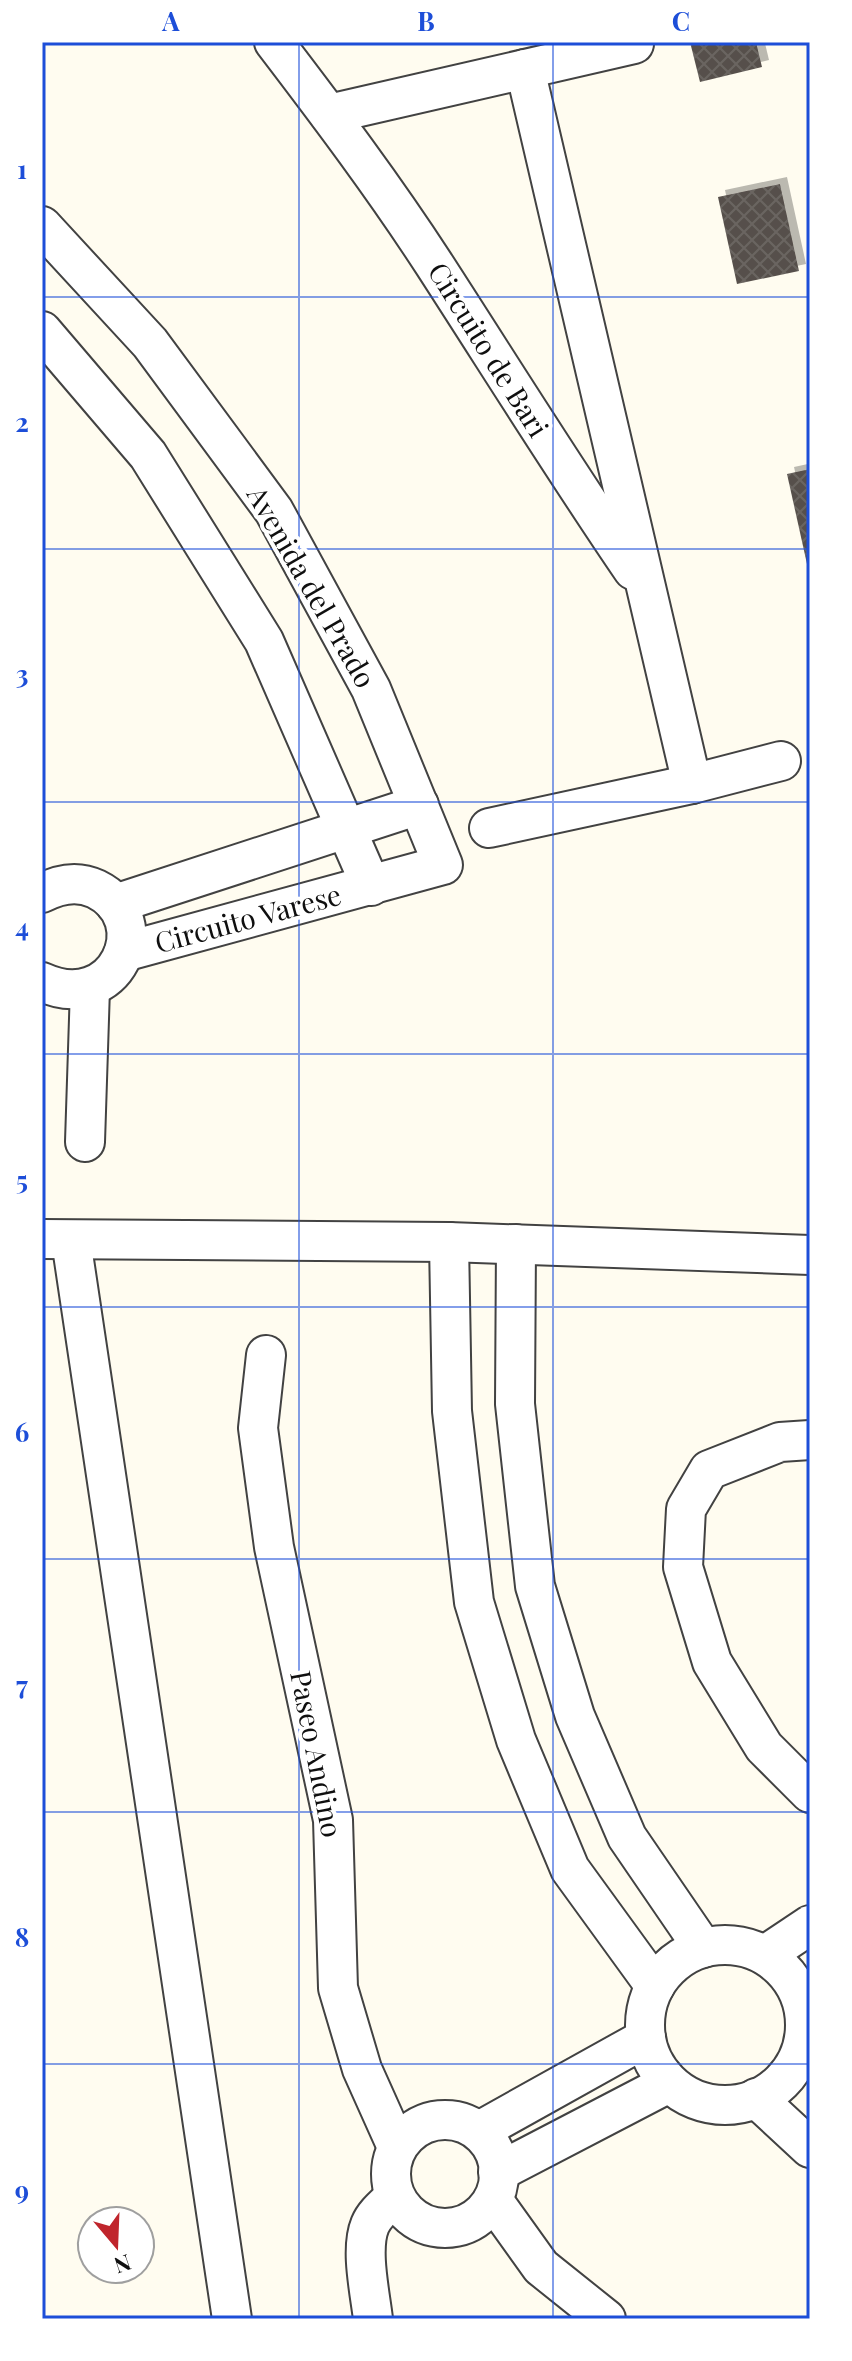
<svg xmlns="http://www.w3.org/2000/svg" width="852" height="2361" font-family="'Playfair Display',serif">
<defs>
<pattern id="building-cross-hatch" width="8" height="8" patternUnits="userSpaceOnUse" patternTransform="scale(2)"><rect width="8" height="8" fill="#57504b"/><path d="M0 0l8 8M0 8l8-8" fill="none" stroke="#6a6561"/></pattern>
<filter id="shadow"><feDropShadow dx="7" dy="-7" stdDeviation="0" flood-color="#0004"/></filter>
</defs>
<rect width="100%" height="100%" fill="#fffcf0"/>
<!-- building -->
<g fill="url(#building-cross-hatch)" filter="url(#shadow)">
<path d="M690,42H756L762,67L700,82Z"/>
<path d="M780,184L799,271L737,284L718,197Z"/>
<path d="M810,469V573H809L787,474Z"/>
</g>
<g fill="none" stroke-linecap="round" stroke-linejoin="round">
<defs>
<g id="minor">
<path d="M274,42C329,114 384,187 434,264C500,366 564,469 633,570"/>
<path d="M525,69L692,784"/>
<path d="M329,114L634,44"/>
<path d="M42,226L150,343L274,511L371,689L443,865L124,952"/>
<path d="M42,331L148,455L264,641L371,886"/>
<path d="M489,828L692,784L781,761"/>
<path d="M42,893C59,884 77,880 96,889C159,920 116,1016 42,982"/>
<path d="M115,904L419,805"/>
<path d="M85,1142L90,988"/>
<path d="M42,1239L449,1242L810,1255"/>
<path d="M71,1240L232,2319"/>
<path d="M449,1242L452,1411L474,1602L516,1740L570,1869L655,1986"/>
<path d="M516,1244L515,1404L535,1586L575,1716L627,1837L703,1948"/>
<path d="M266,1355L258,1428L274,1547L333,1820L338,1988L362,2069L397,2147"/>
<path d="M810,1440L780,1442L709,1470L686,1509L683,1567L712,1662L764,1747L810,1793"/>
<circle cx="725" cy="2025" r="80"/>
<path d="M765,1955L810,1925"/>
<path d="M756,2098L810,2148"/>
<circle cx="445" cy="2174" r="54"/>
<path d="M479,2131L646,2038"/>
<path d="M498,2172L669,2083"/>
<path d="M493,2200L541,2267L606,2319"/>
<path d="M373,2319C370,2293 360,2249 370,2225C375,2213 386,2205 395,2196"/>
</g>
</defs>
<!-- minor casing -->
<use href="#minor" stroke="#424242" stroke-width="42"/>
<!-- minor -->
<use href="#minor" stroke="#fff" stroke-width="38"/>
</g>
<!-- grid -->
<path fill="none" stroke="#1d4ed8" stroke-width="2" stroke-opacity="0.55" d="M299,42V2319M553,42V2319M42,297H810M42,549H810M42,802H810M42,1054H810M42,1307H810M42,1559H810M42,1812H810M42,2064H810"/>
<g text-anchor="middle" stroke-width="8" stroke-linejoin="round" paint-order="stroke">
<!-- street labels -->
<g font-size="28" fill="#0f0f0f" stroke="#fff">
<text transform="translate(488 350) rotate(58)" y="10">Circuito de Bari</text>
<text transform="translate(311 587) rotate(60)" y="10">Avenida del Prado</text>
<text transform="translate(248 919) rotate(-15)" y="10">Circuito Varese</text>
<text transform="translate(316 1754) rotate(79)" y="10">Paseo Andino</text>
</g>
</g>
<!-- border -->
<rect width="852" height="2361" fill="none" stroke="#ffffff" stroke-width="88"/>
<!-- north arrow -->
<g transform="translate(116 2245) rotate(161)"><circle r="38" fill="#ffffff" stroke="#9f9f9f" stroke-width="2"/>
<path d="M0-6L14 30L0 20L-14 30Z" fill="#c0252c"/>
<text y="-12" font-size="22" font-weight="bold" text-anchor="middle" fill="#0f0f0f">N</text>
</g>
<rect x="44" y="44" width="764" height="2273" fill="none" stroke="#1d4ed8" stroke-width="3"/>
<g font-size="26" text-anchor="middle" font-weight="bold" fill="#1d4ed8">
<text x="171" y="31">A</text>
<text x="426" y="31">B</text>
<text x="681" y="31">C</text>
<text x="22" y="179">1</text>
<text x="22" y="432">2</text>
<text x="22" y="684">3</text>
<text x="22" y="937">4</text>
<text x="22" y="1190">5</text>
<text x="22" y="1442">6</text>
<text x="22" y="1695">7</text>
<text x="22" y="1947">8</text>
<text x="22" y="2200">9</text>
</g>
</svg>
